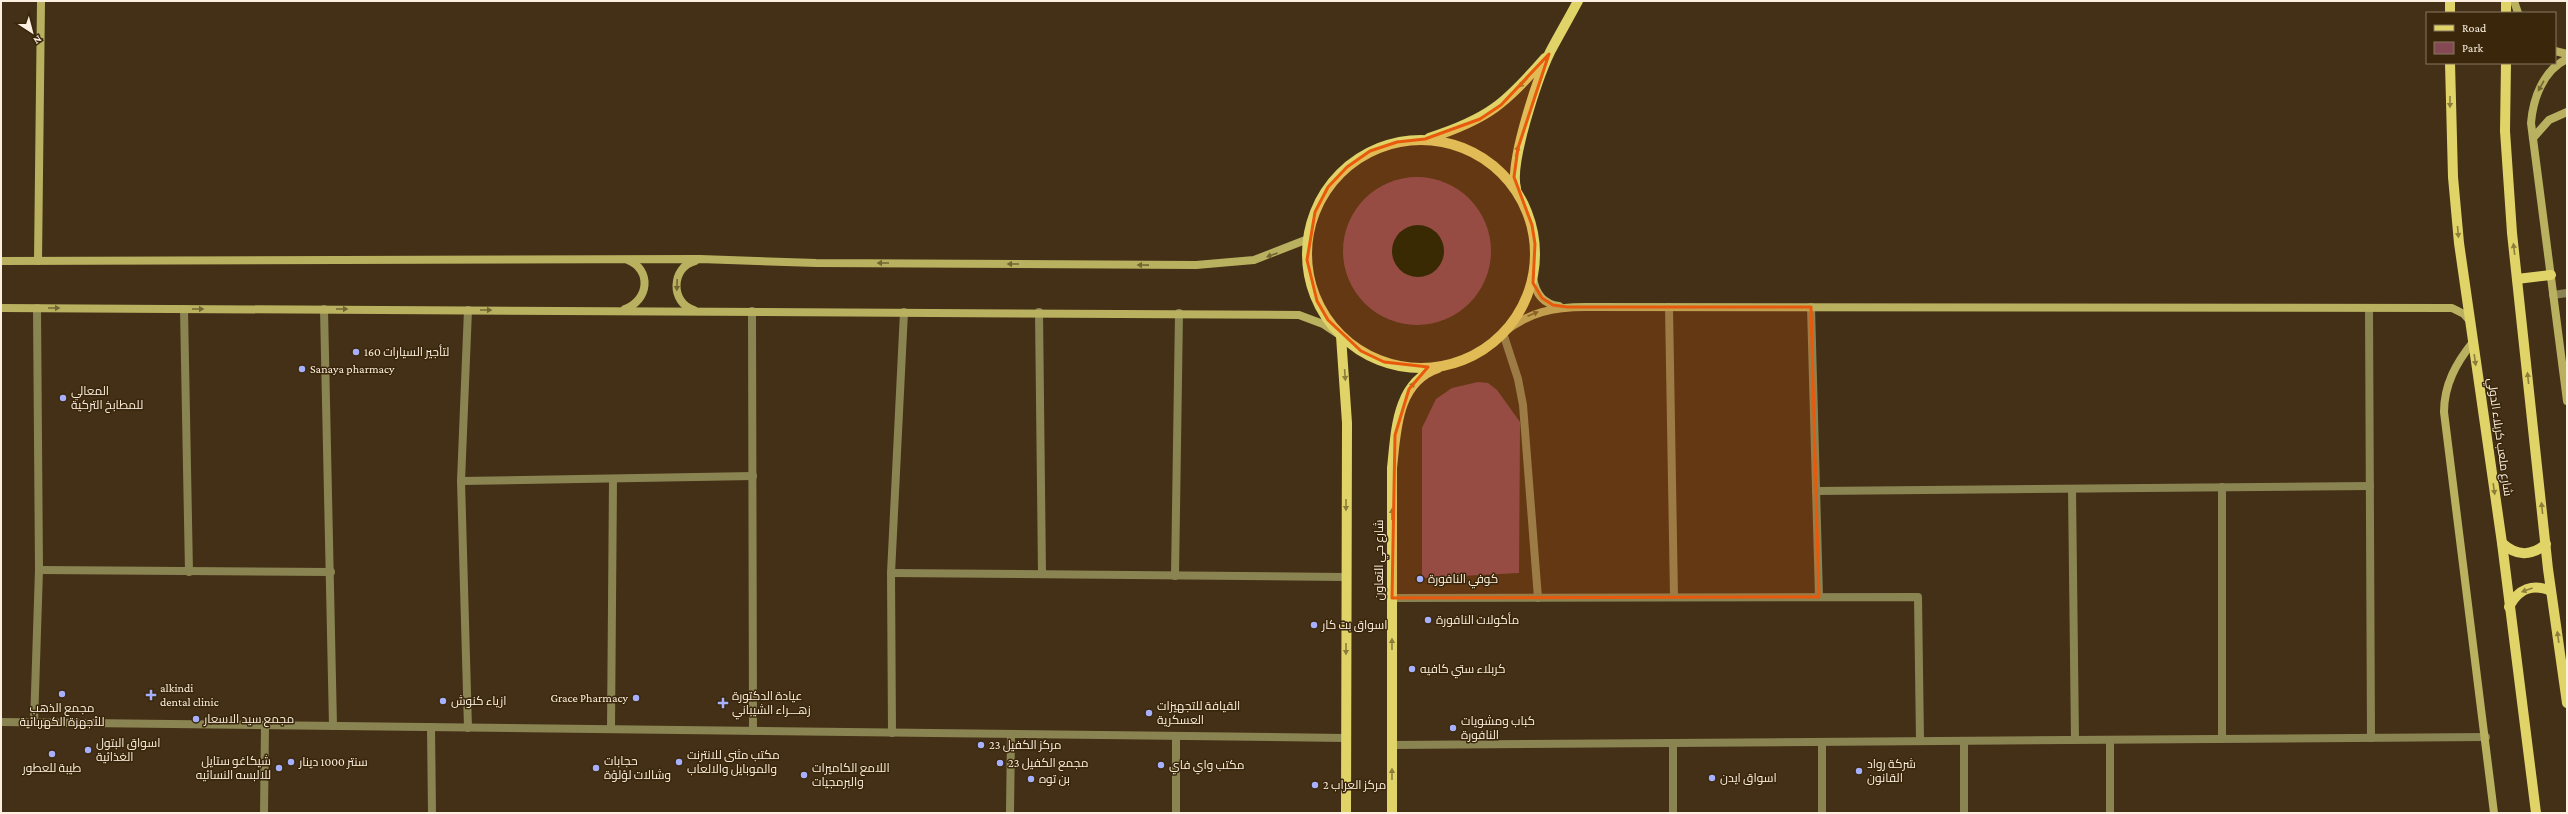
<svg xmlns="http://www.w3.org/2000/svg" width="2568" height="814" font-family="'Crimson Pro',Cairo,serif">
<rect width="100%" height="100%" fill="#443016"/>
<!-- green -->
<g fill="#844952">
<circle cx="1417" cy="251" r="74"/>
<path d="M1478,382L1488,383L1497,390L1520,422L1519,573L1422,578V428L1436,399L1452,388Z"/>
</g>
<!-- water -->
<circle fill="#0e1e02" cx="1418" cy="251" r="26"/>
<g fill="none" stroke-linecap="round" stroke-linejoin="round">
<!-- lane -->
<path stroke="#8a8453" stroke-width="8" d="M2553,295L2567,293"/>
<!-- street -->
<g stroke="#8a8453" stroke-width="8">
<path d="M1669,307L1674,597"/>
<path d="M1811,307L1819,597"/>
<path d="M2369,308L2371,738"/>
<path d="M184,309L189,572"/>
<path d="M324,309L333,726"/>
<path d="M468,310L461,481L468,728"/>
<path d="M752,311L753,731"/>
<path d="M1039,312L1042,574"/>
<path d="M1503,333L1518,379L1523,405L1538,598"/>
<path d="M461,481L753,476"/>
<path d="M2072,489L2075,740"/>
<path d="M1816,491L2370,486"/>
<path d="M39,570L331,572"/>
<path d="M891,573L1346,577"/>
<path d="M1175,576L1179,313"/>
<path d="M1392,598L1918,597L1920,741"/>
<path d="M1,722L1346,738"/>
<path d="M34,723L39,570L37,308"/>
<path d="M431,727L432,813"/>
<path d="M611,729L613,479"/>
<path d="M892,733L891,573L904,312"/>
<path d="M2222,739V487"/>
<path d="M2110,740V813"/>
<path d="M1822,742V813"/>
<path d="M1392,745L2486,737"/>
<path d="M264,813L265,725"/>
<path d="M1010,813L1011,734"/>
<path d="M1176,813V736"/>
<path d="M1673,813V743"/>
<path d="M1964,813V741"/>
</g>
<!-- secondary -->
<g stroke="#bab160" stroke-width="8">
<path d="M2514,1L2518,13"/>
<path d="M2555,51L2567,54"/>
<path d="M2567,59C2543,70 2533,99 2531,123L2567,401"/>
<path d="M2533,138L2549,120L2567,112"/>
<path d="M1,261L700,259L816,263L1196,265L1254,260L1308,239"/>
<path d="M38,261L41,1"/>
<path d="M1533,277C1535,292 1542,304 1559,306"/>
<path d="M1,308L1299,315L1323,324L1341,336"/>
<path d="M625,309C649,300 652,270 628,260"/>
<path d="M694,310C670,303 671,267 695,261"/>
<path d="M1503,333C1529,312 1553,307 1586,307L2452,308L2464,314L2471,322"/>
<path d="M2473,342C2456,363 2444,385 2444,412L2494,813"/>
</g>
<!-- primary -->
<g stroke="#e0d469" stroke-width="10">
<path d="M2450,1V13"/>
<path d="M2506,1V13"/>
<path d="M2450,63L2453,177L2459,243L2502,543L2536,813"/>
<path d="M2506,63L2505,131L2512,233L2548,569L2567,703"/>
<path d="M1429,138C1488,119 1505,104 1545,58"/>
<circle cx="1421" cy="254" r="114"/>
<path d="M1516,188C1509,163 1538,77 1550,52C1559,35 1569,18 1578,1"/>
<path d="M2517,279L2551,275"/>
<path d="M1341,336L1347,423L1346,813"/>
<path d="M2502,543C2516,556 2531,557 2546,544"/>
<path d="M2509,607C2518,589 2533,583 2551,591"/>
<path d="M1392,813V468C1396,432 1396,382 1438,368"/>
</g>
</g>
<!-- one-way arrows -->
<defs><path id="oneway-solid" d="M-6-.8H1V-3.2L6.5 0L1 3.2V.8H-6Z"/></defs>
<g fill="#8c7d3a">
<use href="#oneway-solid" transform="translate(1523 83) rotate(134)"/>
<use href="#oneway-solid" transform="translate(2450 102) rotate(90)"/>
<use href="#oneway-solid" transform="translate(1517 151) rotate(-78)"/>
<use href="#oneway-solid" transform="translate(2458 232) rotate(85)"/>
<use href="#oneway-solid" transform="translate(2514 249) rotate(-97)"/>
<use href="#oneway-solid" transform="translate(2475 360) rotate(82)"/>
<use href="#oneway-solid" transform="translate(1345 375) rotate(86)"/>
<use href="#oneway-solid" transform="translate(2528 378) rotate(-96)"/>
<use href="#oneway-solid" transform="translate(1411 387) rotate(-55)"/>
<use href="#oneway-solid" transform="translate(2494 489) rotate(82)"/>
<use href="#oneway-solid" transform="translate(1346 505) rotate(90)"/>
<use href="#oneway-solid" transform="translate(2542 508) rotate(-96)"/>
<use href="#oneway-solid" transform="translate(1392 514) rotate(-90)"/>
<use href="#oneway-solid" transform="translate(2527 590) rotate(160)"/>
<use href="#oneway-solid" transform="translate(2558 637) rotate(-98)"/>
<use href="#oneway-solid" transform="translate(1392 644) rotate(-90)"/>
<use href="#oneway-solid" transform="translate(1346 649) rotate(90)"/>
<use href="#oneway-solid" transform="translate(1392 774) rotate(-90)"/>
</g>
<g fill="#736531">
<use href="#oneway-solid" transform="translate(2541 86) rotate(119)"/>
<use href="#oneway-solid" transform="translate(1272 255) rotate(160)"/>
<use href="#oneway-solid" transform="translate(883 263) rotate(-180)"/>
<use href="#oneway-solid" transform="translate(1013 264) rotate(-180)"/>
<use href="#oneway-solid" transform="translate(1143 265) rotate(-179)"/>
<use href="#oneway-solid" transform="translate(677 285) rotate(92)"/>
<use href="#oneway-solid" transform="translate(54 308)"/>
<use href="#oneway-solid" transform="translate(198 309)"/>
<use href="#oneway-solid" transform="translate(342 309)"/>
<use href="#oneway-solid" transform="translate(486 310)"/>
<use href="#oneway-solid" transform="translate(1533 314) rotate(-23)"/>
</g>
<!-- marked area -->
<path fill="#e8590c" fill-opacity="0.2" stroke="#e8590c" stroke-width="3" stroke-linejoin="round" d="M1549,54L1518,148L1514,177L1532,225L1535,244L1533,283L1542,298L1553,305L1567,307H1811L1819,597L1392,598L1395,435L1409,389L1428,367L1384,362L1361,351L1328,320L1317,301L1307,260L1315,212L1328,187L1347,167L1370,151L1397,142L1425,139L1480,119L1501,105Z"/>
<!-- markers -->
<g fill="#a7b0fc" stroke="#39260b" stroke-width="1.5">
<circle cx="356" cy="352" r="4"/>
<circle cx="302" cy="369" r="4"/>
<circle cx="63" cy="398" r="4"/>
<circle cx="1420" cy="579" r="4"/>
<circle cx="1428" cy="620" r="4"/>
<circle cx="1314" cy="625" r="4"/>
<circle cx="1412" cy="669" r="4"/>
<circle cx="62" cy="694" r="4"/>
<path d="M149 689h4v4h4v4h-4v4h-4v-4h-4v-4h4z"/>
<circle cx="636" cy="698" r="4"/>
<circle cx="443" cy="701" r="4"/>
<path d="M721 697h4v4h4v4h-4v4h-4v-4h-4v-4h4z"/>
<circle cx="1149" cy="713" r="4"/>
<circle cx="196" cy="719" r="4"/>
<circle cx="1453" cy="728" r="4"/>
<circle cx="981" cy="745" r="4"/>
<circle cx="88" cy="750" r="4"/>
<circle cx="52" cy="754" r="4"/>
<circle cx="291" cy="762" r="4"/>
<circle cx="679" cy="762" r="4"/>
<circle cx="1000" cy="763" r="4"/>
<circle cx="1161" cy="765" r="4"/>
<circle cx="279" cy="768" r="4"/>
<circle cx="596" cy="768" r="4"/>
<circle cx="1859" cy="771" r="4"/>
<circle cx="804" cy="775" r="4"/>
<circle cx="1712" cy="778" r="4"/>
<circle cx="1031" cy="779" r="4"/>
<circle cx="1315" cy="785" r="4"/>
</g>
<g text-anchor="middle" stroke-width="3" stroke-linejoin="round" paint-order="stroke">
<!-- poi labels -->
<g font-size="12" fill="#fdf0e0" stroke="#39260b" text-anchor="start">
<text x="364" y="356">160 لتأجير السيارات</text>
<text x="310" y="373">Sanaya pharmacy</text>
<text x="71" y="395">المعالي<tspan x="71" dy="14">للمطابخ التركية</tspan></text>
<text x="1428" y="583">كوفي النافورة</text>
<text x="1436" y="624">مأكولات النافورة</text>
<text x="1322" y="629">اسواق بت كار</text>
<text x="1420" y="673">كربلاء ستي كافيه</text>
<text x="160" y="692">alkindi<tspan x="160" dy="14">dental clinic</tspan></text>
<text x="732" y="700">عيادة الدكتورة<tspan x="732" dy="14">زهـــراء الشيباني</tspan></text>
<text x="628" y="702" text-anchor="end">Grace Pharmacy</text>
<text x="451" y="705">ازياء كنوش</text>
<text x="1157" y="710">القيافة للتجهيزات<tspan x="1157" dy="14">العسكرية</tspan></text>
<text x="62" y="712" text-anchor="middle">مجمع الذهب<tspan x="62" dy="14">للأجهزة الكهربائية</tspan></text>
<text x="204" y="723">مجمع سيد الاسعار</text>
<text x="1461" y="725">كباب ومشويات<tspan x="1461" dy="14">النافورة</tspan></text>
<text x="96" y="747">اسواق البتول<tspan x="96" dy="14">الغذائية</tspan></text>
<text x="989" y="749">مركز الكفيل 23</text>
<text x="687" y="759">مكتب مثنى للانترنت<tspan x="687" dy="14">والموبايل والالعاب</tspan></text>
<text x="271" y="765" text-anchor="end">شيكاغو ستايل<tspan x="271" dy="14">للالبسه النسائيه</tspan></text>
<text x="604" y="765">حجابات<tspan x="604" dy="14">وشالات لؤلؤة</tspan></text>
<text x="299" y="766">سنتر 1000 دينار</text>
<text x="1008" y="767">مجمع الكفيل 23</text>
<text x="1867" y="768">شركة رواد<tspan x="1867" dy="14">القانون</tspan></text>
<text x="1169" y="769">مكتب واي فاي</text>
<text x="52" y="772" text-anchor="middle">طيبة للعطور</text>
<text x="812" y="772">اللامع الكاميرات<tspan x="812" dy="14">والبرمجيات</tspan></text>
<text x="1720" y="782">اسواق ايدن</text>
<text x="1039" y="783">بن توه</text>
<text x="1323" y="789">مركز العراب 2</text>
</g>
<!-- street labels -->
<g font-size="12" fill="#fdf0e0" stroke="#39260b">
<text transform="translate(2500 437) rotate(82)" y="4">شارع ملعب كربلاء الدولي</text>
<text transform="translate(1379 560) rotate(-90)" y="4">شارع حي التعاون</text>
</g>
</g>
<!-- border -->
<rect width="2568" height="814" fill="none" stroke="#fdf0e0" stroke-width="4"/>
<!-- legend -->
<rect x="2426" y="12" width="130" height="52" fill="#39260b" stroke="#877760"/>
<rect x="2434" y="25" width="20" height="6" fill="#e0d469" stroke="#877760"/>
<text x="2462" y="32" font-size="12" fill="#fdf0e0">Road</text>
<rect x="2434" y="42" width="20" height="12" fill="#844952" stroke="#877760"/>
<text x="2462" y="52" font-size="12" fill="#fdf0e0">Park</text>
<!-- north arrow -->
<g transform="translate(32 32) rotate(144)" stroke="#39260b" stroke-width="3" paint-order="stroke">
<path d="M0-3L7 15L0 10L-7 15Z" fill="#fdf0e0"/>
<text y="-6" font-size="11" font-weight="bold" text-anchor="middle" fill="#fdf0e0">N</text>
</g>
</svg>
